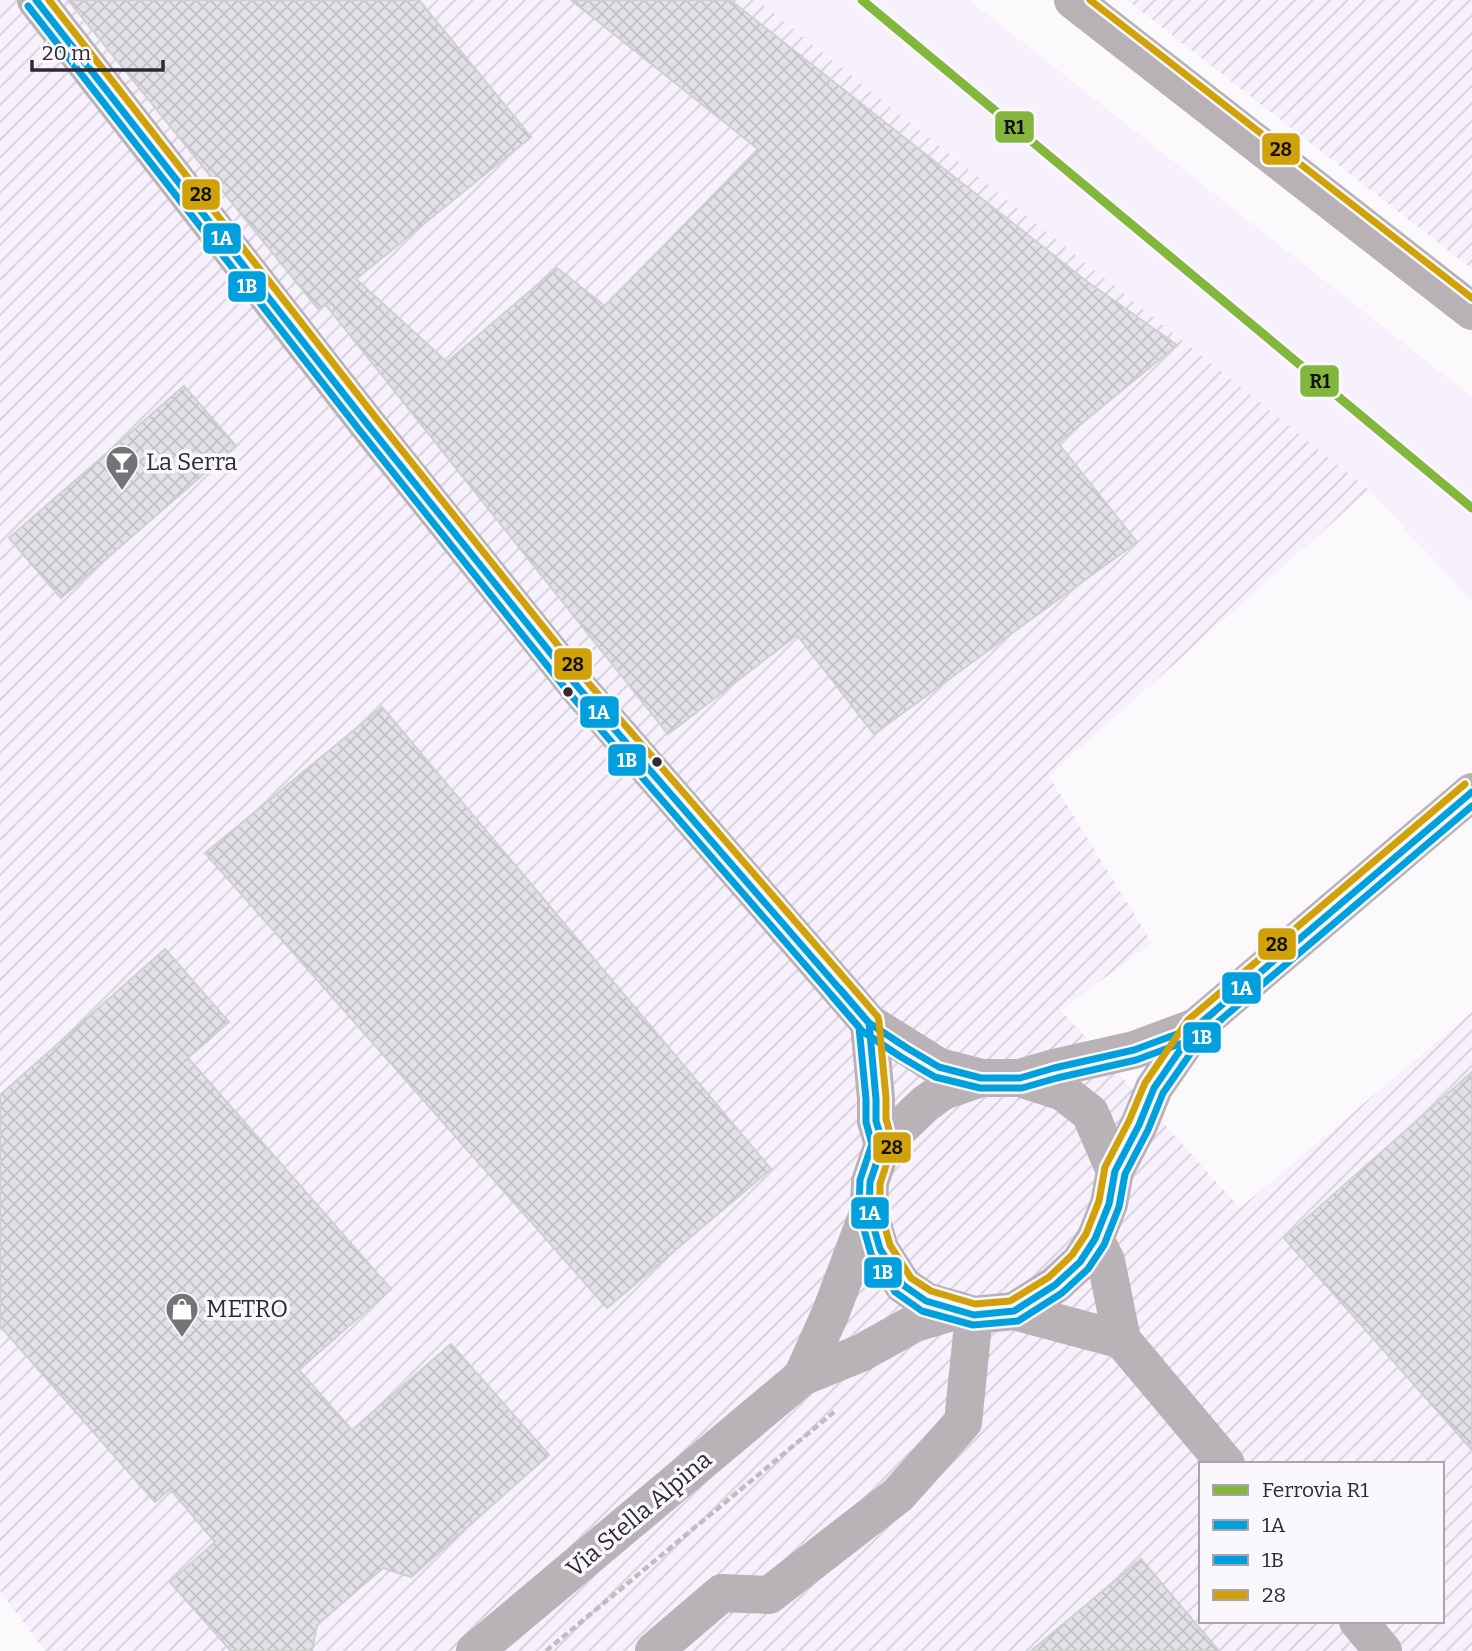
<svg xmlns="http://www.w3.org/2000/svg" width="1472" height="1651" font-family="Bitter,serif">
<defs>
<pattern id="industrial-furrows" width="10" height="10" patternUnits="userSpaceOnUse" patternTransform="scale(1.75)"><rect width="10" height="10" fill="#f7f1fd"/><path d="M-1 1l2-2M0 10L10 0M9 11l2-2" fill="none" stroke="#d4cfd9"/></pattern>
<pattern id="building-cross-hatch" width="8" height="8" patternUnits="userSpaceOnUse" patternTransform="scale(1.75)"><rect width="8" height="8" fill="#e2e2e6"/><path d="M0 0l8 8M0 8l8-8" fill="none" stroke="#c2c2c6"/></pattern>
</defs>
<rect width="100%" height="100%" fill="#fbf9fc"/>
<!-- built -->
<path fill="#f7f1fd" d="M757,0H969L1472,397V602L1369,490Z"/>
<!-- industrial -->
<g fill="url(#industrial-furrows)" fill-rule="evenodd">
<path d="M0,0H757L1369,490L1049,776L1152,943L1061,1010L1240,1208L1472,1012V1651H45L0,1591ZM1201,1464H1442V1621H1201Z"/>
<path d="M1127,0H1472V269Z"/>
</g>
<!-- building -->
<g fill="url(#building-cross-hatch)" stroke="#cfcfd2" stroke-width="2">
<path d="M68,0H419L531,137L356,279L447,362L557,268L605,306L758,149L571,0H730L1085,280L1177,345L1058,443L1137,542L874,734L797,635L668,734L325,304L318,309Z"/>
<path d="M184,386L236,446L61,598L9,538Z"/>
<path d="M382,707L771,1169L607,1308L205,853Z"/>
<path d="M165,949L229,1022L188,1058L391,1289L299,1370L352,1430L451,1344L549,1455L411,1577L383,1568L317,1625L312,1651H231L170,1582L215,1542L170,1489L155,1502L0,1326V1095Z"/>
<path d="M1472,1072V1450L1284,1238Z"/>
<path d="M1141,1559L1219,1651H1031Z"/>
</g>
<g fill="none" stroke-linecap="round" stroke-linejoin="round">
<!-- path -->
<path stroke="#c0bcbf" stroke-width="4.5" stroke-dasharray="7 3.5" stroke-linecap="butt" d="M546,1651L834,1412"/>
<!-- minor -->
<g stroke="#b9b2b6" stroke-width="38">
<path d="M36,0L368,425L577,686L869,1023L939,1067L981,1078"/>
<path d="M869,1023L876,1099V1121L883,1144"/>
<path d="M654,1651L722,1593L769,1595L898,1495L963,1422L974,1315"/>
</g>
<!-- tertiary -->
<g stroke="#b9b2b6" stroke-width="38">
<path d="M1020,1078L1054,1068L1134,1050L1196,1027"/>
<path d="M1115,1171L1139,1125L1154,1088L1196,1027L1472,792"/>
<path d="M1095,1239L1106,1261L1122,1340L1226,1464"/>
<path d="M1014,1311L1055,1285L1080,1262L1095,1239L1109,1204L1115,1171L1090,1113L1063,1092L1020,1078H981L943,1091L925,1104L883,1144L870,1182L869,1211L880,1249L903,1285L926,1301L974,1315L1014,1311L1122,1340"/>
<path d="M802,1377L831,1312L869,1211"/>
<path d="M1358,1621L1383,1651"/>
<path d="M475,1651L802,1377L861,1353L915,1323L958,1310"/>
</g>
<!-- secondary -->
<path stroke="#b8b2b6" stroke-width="38" d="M1073,0L1472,311"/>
<defs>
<g id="bus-1">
<path d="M36,0L368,425L577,686L869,1023L876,1099V1121L883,1144L870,1182L869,1211L880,1249L903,1285L926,1301L974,1315L1014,1311L1055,1285L1080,1262L1095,1239L1109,1204L1115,1171L1139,1125L1154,1088L1196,1027L1472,792"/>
<path d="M840,989L869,1023L907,1048L939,1067L981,1078H1020L1054,1068L1134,1050L1196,1027L1214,1012"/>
</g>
<g id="bus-2">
<path d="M28,6L360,431L569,693L859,1027L866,1099V1122L872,1144L860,1180L859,1212L871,1254L895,1292L922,1311L973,1325L1018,1321L1062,1293L1088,1269L1104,1245L1119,1207L1125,1174L1148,1130L1163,1093L1204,1034L1472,806"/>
<path d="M832,996L862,1031L901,1057L935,1077L980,1088H1022L1057,1078L1136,1060L1201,1036L1221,1020"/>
</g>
<g id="bus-3">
<path d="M49,0L376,418L585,679L878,1017L879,1022L886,1098V1119L893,1144L880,1184V1210L890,1245L911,1278L931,1291L975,1304L1010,1301L1049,1277L1072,1255L1086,1234L1099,1201L1105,1167L1129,1121L1145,1083L1188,1020L1465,784"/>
<path d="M1090,0L1472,298"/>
</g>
</defs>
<!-- bus-1 casing -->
<use href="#bus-1" stroke="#fbf8fd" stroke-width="12"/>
<!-- bus-2 casing -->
<use href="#bus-2" stroke="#fbf8fd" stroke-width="12"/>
<!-- bus-3 casing -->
<use href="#bus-3" stroke="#fbf8fd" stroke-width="12"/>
<!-- bus-1 -->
<use href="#bus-1" stroke="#00a0de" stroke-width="7"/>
<!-- bus-2 -->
<use href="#bus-2" stroke="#00a0de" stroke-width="7"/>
<!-- bus-3 -->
<use href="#bus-3" stroke="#d1a10a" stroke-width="7"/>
<defs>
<path id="rail-1" d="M862,0L1472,508"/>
</defs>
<!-- rail-1 casing -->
<use href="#rail-1" stroke="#fbf8fd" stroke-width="14"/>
<!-- rail-1 -->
<use href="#rail-1" stroke="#83b63d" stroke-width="9"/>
</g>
<!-- icons -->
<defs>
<symbol id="bar-pin" viewBox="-11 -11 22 30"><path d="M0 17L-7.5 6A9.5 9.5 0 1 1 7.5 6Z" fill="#757377" stroke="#fbf8fd"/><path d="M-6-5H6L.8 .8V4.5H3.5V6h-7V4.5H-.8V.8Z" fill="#fff"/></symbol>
<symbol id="shop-pin" viewBox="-11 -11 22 30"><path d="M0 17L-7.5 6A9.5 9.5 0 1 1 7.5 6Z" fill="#757377" stroke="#fbf8fd"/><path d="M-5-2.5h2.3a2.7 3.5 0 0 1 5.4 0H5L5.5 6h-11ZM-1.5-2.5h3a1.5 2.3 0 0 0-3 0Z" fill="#fff"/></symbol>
</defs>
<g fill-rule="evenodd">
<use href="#bar-pin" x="103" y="443" width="38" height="52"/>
<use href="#shop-pin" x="163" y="1290" width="38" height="52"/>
</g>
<!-- markers -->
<g fill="#2d2b2f" stroke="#fbf8fd" stroke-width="2.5">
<circle cx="568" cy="692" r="6"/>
<circle cx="657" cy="762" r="6"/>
</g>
<g text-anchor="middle" stroke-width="7" stroke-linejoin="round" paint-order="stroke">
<!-- poi labels -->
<g font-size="24" fill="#2d2b2f" stroke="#fbf8fd" text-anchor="start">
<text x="146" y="470">La Serra</text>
<text x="206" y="1317">METRO</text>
</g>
<!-- street labels -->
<g font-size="24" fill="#2d2b2f" stroke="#fbf8fd">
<text transform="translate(639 1514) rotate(-40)" y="8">Via Stella Alpina</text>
</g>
</g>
<g stroke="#fbf8fd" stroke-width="2.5">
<rect x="994" y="110" width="41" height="34" rx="7" fill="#83b63d"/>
<rect x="1261" y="132" width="40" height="34" rx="7" fill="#d1a10a"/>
<rect x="181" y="178" width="40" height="33" rx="7" fill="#d1a10a"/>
<rect x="202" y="222" width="40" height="33" rx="7" fill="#00a0de"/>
<rect x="227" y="270" width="40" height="33" rx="7" fill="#00a0de"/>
<rect x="1299" y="364" width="41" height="34" rx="7" fill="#83b63d"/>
<rect x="553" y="647" width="40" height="34" rx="7" fill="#d1a10a"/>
<rect x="579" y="695" width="41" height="34" rx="7" fill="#00a0de"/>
<rect x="607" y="743" width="40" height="34" rx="7" fill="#00a0de"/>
<rect x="1257" y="927" width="40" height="34" rx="7" fill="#d1a10a"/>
<rect x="1221" y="971" width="41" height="34" rx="7" fill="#00a0de"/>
<rect x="1182" y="1021" width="40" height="33" rx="7" fill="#00a0de"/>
<rect x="872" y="1131" width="40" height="33" rx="7" fill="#d1a10a"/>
<rect x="850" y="1196" width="40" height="34" rx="7" fill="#00a0de"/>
<rect x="863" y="1256" width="40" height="33" rx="7" fill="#00a0de"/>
</g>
<g font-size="19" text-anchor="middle" font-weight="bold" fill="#fff">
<text x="222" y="245">1A</text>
<text x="247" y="293">1B</text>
<text x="599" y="719">1A</text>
<text x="627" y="767">1B</text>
<text x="1242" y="995">1A</text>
<text x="1202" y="1044">1B</text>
<text x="870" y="1220">1A</text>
<text x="883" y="1279">1B</text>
</g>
<g font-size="19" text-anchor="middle" font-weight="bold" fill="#111">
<text x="1014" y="134">R1</text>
<text x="1281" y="156">28</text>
<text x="201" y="201">28</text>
<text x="1320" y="388">R1</text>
<text x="573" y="671">28</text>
<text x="1277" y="951">28</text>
<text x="892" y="1154">28</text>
</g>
<!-- legend -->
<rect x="1199" y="1462" width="245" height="161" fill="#fbf8fd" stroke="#a9a6ab" stroke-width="2"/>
<rect x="1213" y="1485" width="35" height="10" fill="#83b63d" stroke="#a9a6ab" stroke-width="2"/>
<text x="1262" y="1497" font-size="21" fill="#2d2b2f">Ferrovia R1</text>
<rect x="1213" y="1520" width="35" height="10" fill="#00a0de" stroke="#a9a6ab" stroke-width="2"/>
<text x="1262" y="1532" font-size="21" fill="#2d2b2f">1A</text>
<rect x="1213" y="1555" width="35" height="10" fill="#00a0de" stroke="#a9a6ab" stroke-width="2"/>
<text x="1262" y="1567" font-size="21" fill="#2d2b2f">1B</text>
<rect x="1213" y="1590" width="35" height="10" fill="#d1a10a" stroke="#a9a6ab" stroke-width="2"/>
<text x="1262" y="1602" font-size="21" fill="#2d2b2f">28</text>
<!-- scale -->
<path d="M32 60v10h131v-10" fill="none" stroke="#2d2b2f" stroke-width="3.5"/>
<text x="42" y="60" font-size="21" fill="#2d2b2f" stroke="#fbf8fd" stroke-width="5" paint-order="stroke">20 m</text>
</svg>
